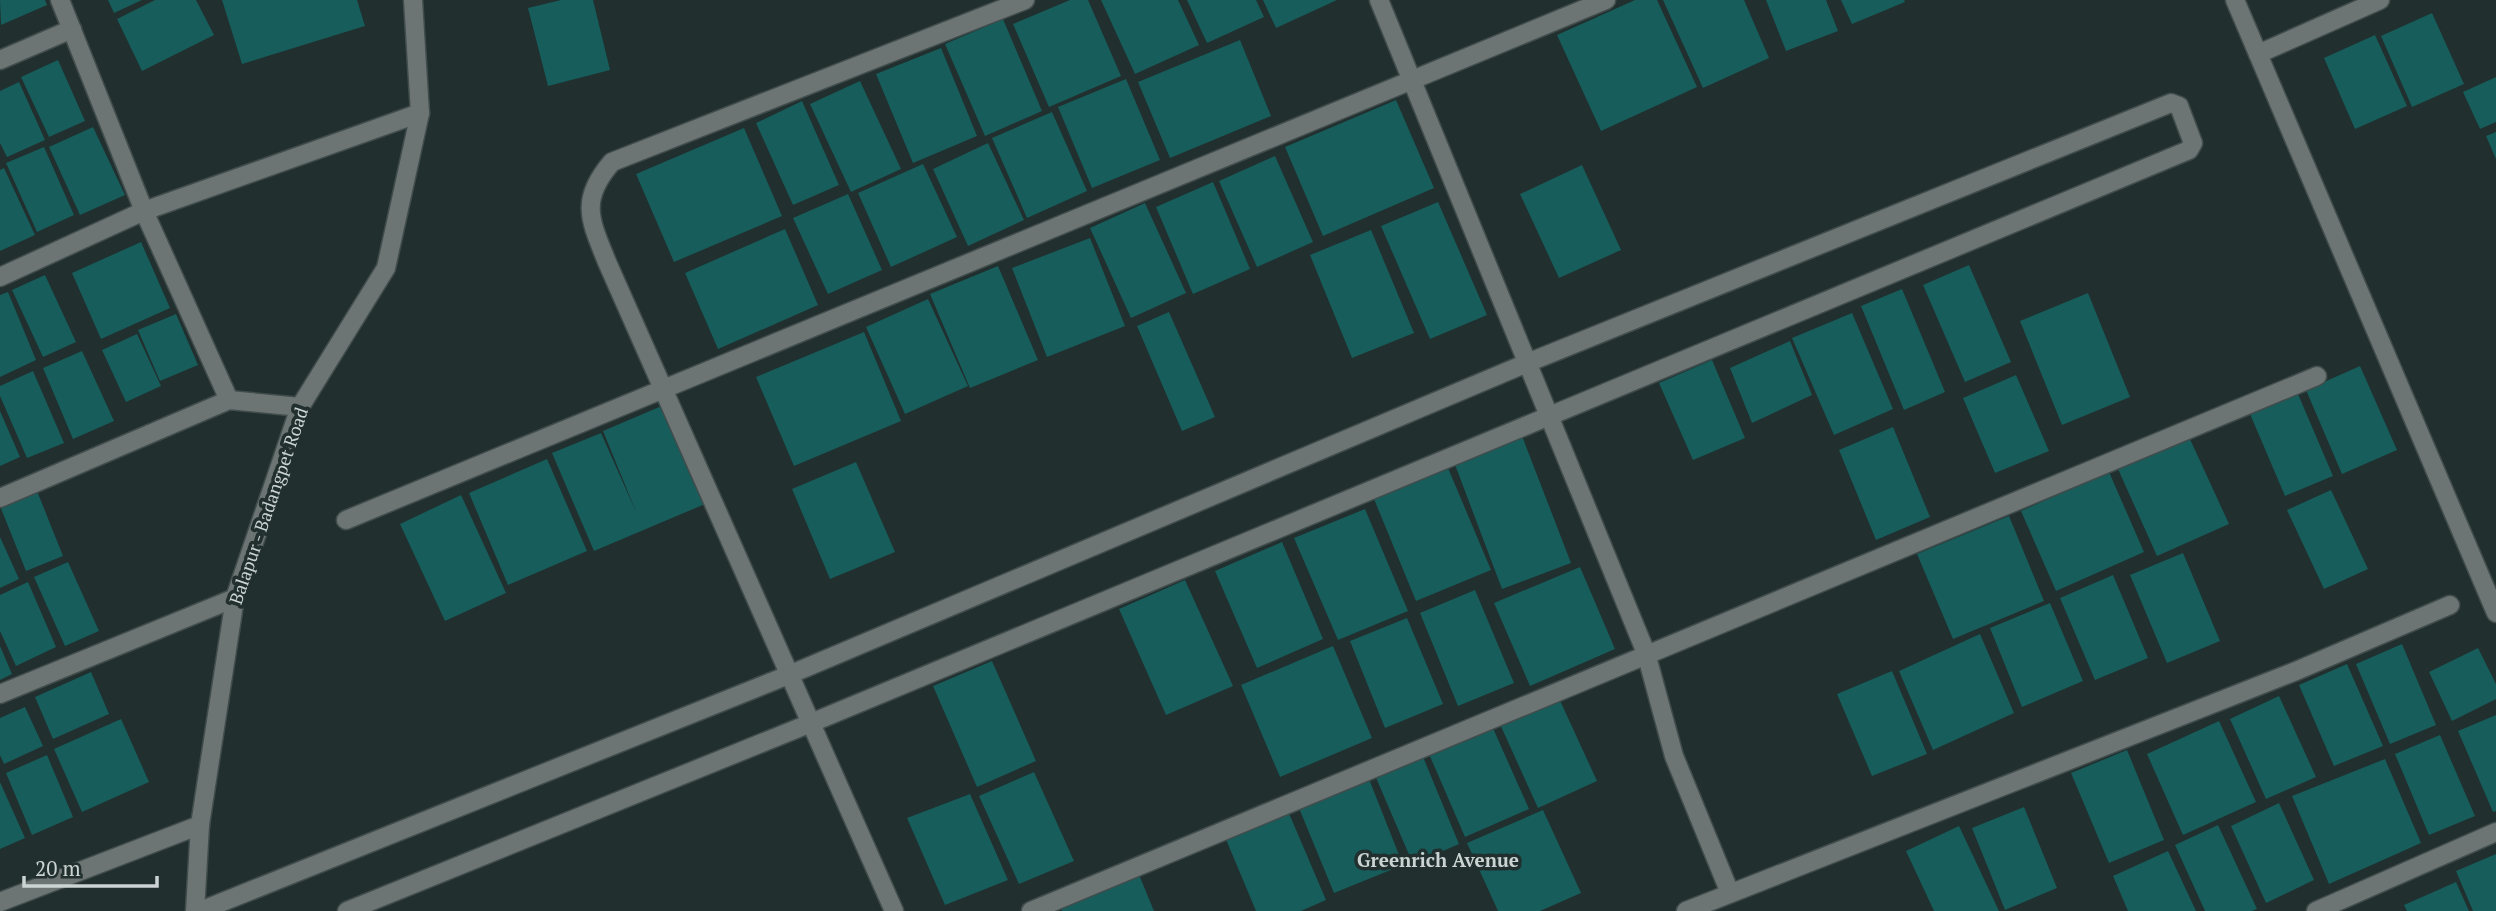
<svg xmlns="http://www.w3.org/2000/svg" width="2496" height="911" font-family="'PT Serif',serif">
<rect width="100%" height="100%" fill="#212f2e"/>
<!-- building -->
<g fill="#165d5b">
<path d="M0,0H45L47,5L1,25Z"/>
<path d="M108,0H142L114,13Z"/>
<path d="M155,0H196L214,35L142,71L117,19Z"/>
<path d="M222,0H357L365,26L242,64Z"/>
<path d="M561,0H593L610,70L548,86L528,8Z"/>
<path d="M1070,0H1088L1121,76L1049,107L1013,24Z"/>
<path d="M1101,0H1178L1199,45L1135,74Z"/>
<path d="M1187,0H1256L1264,17L1207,43Z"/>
<path d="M1263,0H1337L1276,28Z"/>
<path d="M1635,0H1657L1697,87L1601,131L1557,35Z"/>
<path d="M1663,0H1744L1769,58L1703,88Z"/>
<path d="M1766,0H1826L1838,31L1786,51Z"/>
<path d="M1841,0H1904L1905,2L1852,24Z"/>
<path d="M2432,13L2464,84L2412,107L2381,36Z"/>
<path d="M1003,19L1042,111L985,136L945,44Z"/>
<path d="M2375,35L2407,106L2355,129L2324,58Z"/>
<path d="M1240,40L1271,116L1170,158L1138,82Z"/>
<path d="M941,48L977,136L913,163L876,74Z"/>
<path d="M58,60L85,121L49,137L21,77Z"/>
<path d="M2496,77V122L2480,129L2463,92Z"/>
<path d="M1126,79L1160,160L1092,188L1058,107Z"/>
<path d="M860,81L901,169L851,192L810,104Z"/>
<path d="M19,82L45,140L7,157L0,143V91Z"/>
<path d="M1396,100L1434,188L1323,236L1285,147Z"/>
<path d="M802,101L839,185L793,205L756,123Z"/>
<path d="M1052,112L1087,191L1027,218L992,138Z"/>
<path d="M93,127L125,195L80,215L49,147Z"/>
<path d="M744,128L782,216L674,262L636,174Z"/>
<path d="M2496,132V159L2486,136Z"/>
<path d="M988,143L1024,220L968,246L933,169Z"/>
<path d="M44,147L74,215L37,232L6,163Z"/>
<path d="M1275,156L1313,242L1257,267L1219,181Z"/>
<path d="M923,164L957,237L891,267L858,193Z"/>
<path d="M1582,165L1621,250L1559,278L1520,194Z"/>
<path d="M4,168L35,235L0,251V170Z"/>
<path d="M1213,182L1250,269L1193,294L1156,207Z"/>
<path d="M848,194L882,270L828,294L793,218Z"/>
<path d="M1438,202L1487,315L1430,339L1381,226Z"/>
<path d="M1145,203L1186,293L1131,318L1090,228Z"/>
<path d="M785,229L818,305L718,349L685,273Z"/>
<path d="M1371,230L1414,333L1352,358L1310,255Z"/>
<path d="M1090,238L1125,326L1047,357L1012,268Z"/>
<path d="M141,242L170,308L101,339L72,273Z"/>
<path d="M1969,265L2011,362L1965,382L1923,285Z"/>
<path d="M998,266L1038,360L970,388L930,294Z"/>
<path d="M45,275L76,342L43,357L12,290Z"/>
<path d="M1902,289L1945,392L1904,410L1861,306Z"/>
<path d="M8,292L36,360L0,377V295Z"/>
<path d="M2088,293L2130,397L2062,425L2020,321Z"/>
<path d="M928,299L968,386L905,414L866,327Z"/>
<path d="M1169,312L1215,417L1182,431L1137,326Z"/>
<path d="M1852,313L1893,409L1834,435L1792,338Z"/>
<path d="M176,314L198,365L160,381L138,330Z"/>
<path d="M864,332L901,421L794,466L756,377Z"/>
<path d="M137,334L161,386L126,402L102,350Z"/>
<path d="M1790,341L1812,395L1752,423L1730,368Z"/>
<path d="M82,351L114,421L73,439L43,368Z"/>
<path d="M1712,360L1745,438L1693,460L1659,383Z"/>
<path d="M2360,366L2397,450L2342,474L2306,390Z"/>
<path d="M33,371L64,443L27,458L0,396V386Z"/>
<path d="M2016,375L2049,451L1995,473L1963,398Z"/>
<path d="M2298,394L2333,476L2285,496L2250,414Z"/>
<path d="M664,405L705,504L594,551L552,453L601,433L637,514L603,431Z"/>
<path d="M0,411L20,457L0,466Z"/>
<path d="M1893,427L1930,517L1876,540L1839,450Z"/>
<path d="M1522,436L1571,563L1502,589L1454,462Z"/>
<path d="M2189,437L2229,524L2157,556L2118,469Z"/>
<path d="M547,459L587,551L508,585L469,493Z"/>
<path d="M856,462L895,552L830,579L792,489Z"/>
<path d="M1448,468L1491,570L1416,601L1374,499Z"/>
<path d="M2109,472L2144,552L2056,591L2021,511Z"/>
<path d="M2331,490L2368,569L2324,589L2287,510Z"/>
<path d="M37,491L63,556L26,571L0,506Z"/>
<path d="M461,495L506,593L445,621L400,524Z"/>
<path d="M1365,509L1408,611L1338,640L1294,538Z"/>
<path d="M2009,516L2044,601L1953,639L1917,554Z"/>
<path d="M0,537L19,579L0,588Z"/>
<path d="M1282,542L1323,639L1257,668L1215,571Z"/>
<path d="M2183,553L2220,641L2167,663L2130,575Z"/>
<path d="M68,562L99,631L65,646L34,577Z"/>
<path d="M1580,567L1615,649L1530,686L1494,603Z"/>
<path d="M2113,575L2148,658L2095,680L2060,598Z"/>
<path d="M1185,580L1233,686L1166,715L1119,609Z"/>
<path d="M28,582L56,647L16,666L0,631V595Z"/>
<path d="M1475,590L1514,683L1458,706L1420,613Z"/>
<path d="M2050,603L2083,681L2022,707L1990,628Z"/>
<path d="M1407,618L1443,704L1385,728L1350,641Z"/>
<path d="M1980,634L2014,713L1933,750L1899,671Z"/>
<path d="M2402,644L2436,725L2390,744L2356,664Z"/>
<path d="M0,646L12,674L0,680Z"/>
<path d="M1333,646L1372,738L1280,777L1241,685Z"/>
<path d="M2478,648L2496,684V699L2452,721L2429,672Z"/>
<path d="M992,661L1036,761L977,787L933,686Z"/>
<path d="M2347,664L2383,746L2334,766L2299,685Z"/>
<path d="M1892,671L1927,754L1872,776L1837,694Z"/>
<path d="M91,672L109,714L53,739L35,697Z"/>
<path d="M1557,694L1597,781L1538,808L1499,722Z"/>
<path d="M2279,696L2316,777L2266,799L2230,719Z"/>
<path d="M25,707L43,746L4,764L0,755V718Z"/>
<path d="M2496,715V811L2493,812L2458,731Z"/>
<path d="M121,719L149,782L82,812L54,749Z"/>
<path d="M2219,721L2256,802L2183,835L2147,754Z"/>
<path d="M1492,726L1529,809L1465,837L1429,754Z"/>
<path d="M2440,735L2475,816L2429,835L2395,754Z"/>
<path d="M2127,750L2164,840L2109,863L2071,773Z"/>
<path d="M1421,752L1459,844L1413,864L1374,773Z"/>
<path d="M47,755L73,817L32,835L6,773Z"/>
<path d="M2385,759L2421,843L2329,884L2292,796Z"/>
<path d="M1034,772L1074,861L1019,884L979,796Z"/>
<path d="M1369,779L1403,865L1334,893L1299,808Z"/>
<path d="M0,782L25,838L0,849Z"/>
<path d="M970,794L1008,880L945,905L907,818Z"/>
<path d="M2279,803L2314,880L2266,903L2231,826Z"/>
<path d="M2024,807L2057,888L2005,910L1972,828Z"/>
<path d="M1543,810L1581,893L1540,911H1498L1467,843Z"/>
<path d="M1288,811L1326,900L1301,911H1256L1225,837Z"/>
<path d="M2218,825L2257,909L2252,911H2205L2175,845Z"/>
<path d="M1959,826L1999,911H1934L1906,851Z"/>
<path d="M2168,851L2196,911H2128L2113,876Z"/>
<path d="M2496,854V911H2473L2456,871Z"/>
<path d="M1137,870L1154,911H1062L1059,903Z"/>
<path d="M2456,882L2469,911H2407L2404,905Z"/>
</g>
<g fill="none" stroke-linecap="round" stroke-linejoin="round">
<defs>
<g id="minor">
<path d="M60,0L144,211L229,400"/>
<path d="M1379,0L1646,653L1674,756L1730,893"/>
<path d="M2235,0L2496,613"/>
<path d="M2258,54L2380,0"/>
<path d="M0,60L72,29"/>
<path d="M0,277L144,211L420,113"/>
<path d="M0,498L229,400L300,407"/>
<path d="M346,520L1606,0"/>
<path d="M0,694L235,598"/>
<path d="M0,902L200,825"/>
<path d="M195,911L200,825L235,598L300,407L386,268L420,113L413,0"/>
<path d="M200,911L791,674L1527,363L2171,103L2179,106L2193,143L2189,150L811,723L347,911"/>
<path d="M894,911L607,262C590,220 579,200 612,162L1025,0"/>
<path d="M1031,911L2317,376"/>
<path d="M1686,911L2296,671L2450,605"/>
<path d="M2316,911L2496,832"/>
</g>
</defs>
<!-- minor casing -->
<use href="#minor" stroke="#404d4c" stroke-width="21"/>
<!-- minor -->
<use href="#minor" stroke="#6d7474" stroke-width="18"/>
</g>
<g text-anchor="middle" stroke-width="7" stroke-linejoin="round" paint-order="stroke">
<!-- street labels -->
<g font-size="18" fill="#cbd4d3" stroke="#212f2e">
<text transform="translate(269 506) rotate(-71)" y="6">Balapur - Badangpet Road</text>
</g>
<!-- neighbourhood labels -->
<g font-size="19" font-weight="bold" fill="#cbd4d3" stroke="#212f2e">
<text x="1438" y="867">Greenrich Avenue</text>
</g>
</g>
<!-- scale -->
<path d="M24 876v10h133v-10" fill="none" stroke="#cbd4d3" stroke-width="3.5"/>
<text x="35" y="876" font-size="21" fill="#cbd4d3" stroke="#212f2e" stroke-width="5" paint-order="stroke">20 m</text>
</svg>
